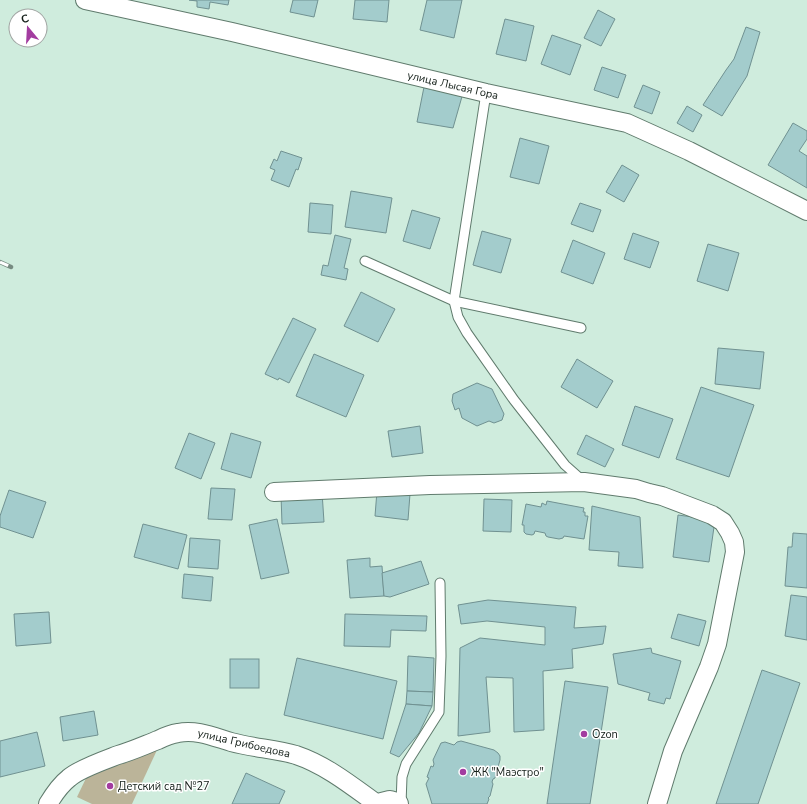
<svg xmlns="http://www.w3.org/2000/svg" width="807" height="804" font-family="'Nunito Sans',sans-serif">
<rect width="100%" height="100%" fill="#cfecdd"/>
<!-- green -->
<path fill="#bbb499" d="M157,750L132,804H92L77,797L89,772Z"/>
<!-- building -->
<g fill="#a3cccc" stroke="#709191">
<path d="M189,0H229L228,5L210,2L209,9L197,7V1Z"/>
<path d="M293,0H318L314,17L290,12Z"/>
<path d="M355,0H389L387,22L353,19Z"/>
<path d="M427,0H462L454,38L420,30Z"/>
<path d="M598,10L615,19L601,46L584,38Z"/>
<path d="M505,19L534,26L526,61L496,54Z"/>
<path d="M746,27L760,32L747,76L722,116L703,105L726,70L734,59Z"/>
<path d="M552,35L581,45L570,75L541,64Z"/>
<path d="M602,67L626,75L618,98L594,90Z"/>
<path d="M643,85L660,92L652,114L634,107Z"/>
<path d="M424,87L463,93L453,128L417,122Z"/>
<path d="M687,106L702,115L693,132L677,123Z"/>
<path d="M793,123L807,131V139L799,151L807,156V188L768,165Z"/>
<path d="M520,138L549,146L539,184L510,177Z"/>
<path d="M281,151L302,158L298,170L296,169L289,187L271,180L275,170L270,168L274,159L277,161Z"/>
<path d="M622,165L639,175L624,202L606,192Z"/>
<path d="M351,191L392,198L386,233L345,227Z"/>
<path d="M310,203L333,205L331,234L308,232Z"/>
<path d="M580,203L601,210L593,232L571,224Z"/>
<path d="M412,210L440,218L430,249L403,241Z"/>
<path d="M482,231L511,239L501,273L473,265Z"/>
<path d="M633,233L659,242L650,268L624,259Z"/>
<path d="M335,235L351,239L344,268L348,269L346,280L321,275L323,265L328,266Z"/>
<path d="M573,240L605,253L593,284L561,272Z"/>
<path d="M708,244L739,253L728,291L697,281Z"/>
<path d="M361,292L395,309L378,342L344,326Z"/>
<path d="M293,318L316,329L289,383L279,378L278,380L265,374Z"/>
<path d="M718,348L764,352L760,389L715,384Z"/>
<path d="M314,354L364,375L346,417L296,396Z"/>
<path d="M577,359L613,381L597,408L561,387Z"/>
<path d="M477,383L492,389L504,414L502,420L494,423L489,421L477,426L462,418L459,408L455,410L452,401L453,394Z"/>
<path d="M701,387L754,405L729,477L676,459Z"/>
<path d="M635,406L673,419L659,458L622,445Z"/>
<path d="M420,426L423,453L392,457L388,431Z"/>
<path d="M189,433L215,443L201,479L175,468Z"/>
<path d="M231,433L261,442L251,478L221,469Z"/>
<path d="M586,435L614,449L605,467L577,454Z"/>
<path d="M211,488L235,489L232,520L208,519Z"/>
<path d="M9,490L46,502L33,538L0,527V516Z"/>
<path d="M377,491L410,494L408,520L375,516Z"/>
<path d="M322,492L324,522L282,524L281,495Z"/>
<path d="M484,499L512,500L511,532L483,531Z"/>
<path d="M547,501L584,508L583,512H585V516H588L584,539L564,536L563,538L559,539L548,537L546,536L545,533L535,531L534,534L532,535L526,534L524,532V525H522L526,504L541,507L542,503L546,505Z"/>
<path d="M592,506L640,517L643,568L618,566L619,552L589,550Z"/>
<path d="M678,515L715,520L709,562L673,557Z"/>
<path d="M277,519L289,573L261,579L249,525Z"/>
<path d="M143,524L187,535L178,569L134,557Z"/>
<path d="M793,533L807,534V588L785,586L788,547H792Z"/>
<path d="M190,538L220,540L218,569L188,567Z"/>
<path d="M370,558V567L382,566L384,596L350,598L347,560Z"/>
<path d="M421,561L429,584L390,597L384,596L382,573Z"/>
<path d="M184,574L213,577L211,601L182,598Z"/>
<path d="M791,595L807,597V640L785,636Z"/>
<path d="M488,600L576,607L574,628L606,626L603,644L572,649L573,668L543,671L544,730L514,732L513,678L486,677L490,732L458,736L460,648L480,638L545,645V627L487,621L461,624L458,605Z"/>
<path d="M49,612L51,643L16,646L14,614Z"/>
<path d="M345,614L427,616L426,631L391,630L390,647L344,646Z"/>
<path d="M678,614L706,621L699,646L671,638Z"/>
<path d="M651,648L652,653L681,661L670,699L666,698L664,704L648,700L650,693L618,684L613,654Z"/>
<path d="M408,656L434,658L433,692L407,691Z"/>
<path d="M297,658L397,681L383,739L284,715Z"/>
<rect x="230" y="659" width="29" height="29"/>
<path d="M762,670L800,683L758,804H716Z"/>
<path d="M565,681L608,687L590,804H547Z"/>
<path d="M407,691L433,692L432,706L406,704Z"/>
<path d="M406,704L432,706L419,733L399,757L390,753Z"/>
<path d="M94,711L98,735L63,741L60,717Z"/>
<path d="M37,732L45,766L0,777V741Z"/>
<path d="M461,741L494,750L498,753L500,756V760L495,778L493,779L492,782L493,784L490,796L488,798L489,799L487,804H432L426,784L429,778L427,777L431,766L433,767L434,764L433,760L441,743L445,742L454,745L457,742Z"/>
<path d="M246,773L285,791L279,804H232Z"/>
</g>
<g fill="none" stroke-linecap="round" stroke-linejoin="round">
<defs>
<g id="service">
<path d="M486,93L454,301L581,328"/>
<path d="M365,261L454,301L458,317L467,333L514,400L565,465L583,481"/>
<path d="M401,804L402,777L406,764L439,712L441,656L440,583"/>
</g>
<g id="minor">
<path d="M85,0L232,32L486,93L627,123L689,151L807,211"/>
<path d="M274,492L297,491L430,485L584,482L636,489L649,493L662,496L712,515L723,522L730,533L734,542L735,552L717,644L709,667L673,751L657,804"/>
<path d="M48,804C54,794 60,785 69,778C79,769 105,760 118,755C132,751 145,745 158,740C164,737 171,734 178,733C196,729 214,737 231,742C253,748 275,749 296,755C326,765 352,786 377,804"/>
</g>
<path id="tertiary" d="M382,804L390,802L397,804"/>
</defs>
<!-- service casing -->
<use href="#service" stroke="#607b6d" stroke-width="11"/>
<!-- minor casing -->
<use href="#minor" stroke="#607b6d" stroke-width="20"/>
<!-- tertiary casing -->
<use href="#tertiary" stroke="#607b6d" stroke-width="24"/>
<!-- service -->
<use href="#service" stroke="#fff" stroke-width="9"/>
<!-- minor -->
<use href="#minor" stroke="#fff" stroke-width="18"/>
<!-- tertiary -->
<use href="#tertiary" stroke="#fff" stroke-width="22"/>
<defs>
<path id="rail" d="M0,262L11,267"/>
</defs>
<!-- rail casing -->
<use href="#rail" stroke="#778b81" stroke-width="4.5"/>
<!-- rail -->
<use href="#rail" stroke="#fff" stroke-width="3" stroke-dasharray="9" stroke-linecap="butt"/>
</g>
<!-- markers -->
<g fill="#a33ca0" stroke="#fff" stroke-width="1.5">
<circle cx="584" cy="734" r="4"/>
<circle cx="463" cy="772" r="4"/>
<circle cx="110" cy="786" r="4"/>
</g>
<g text-anchor="middle" stroke-width="3" stroke-linejoin="round" paint-order="stroke">
<!-- street labels -->
<g font-size="11" fill="#131e18" stroke="#fff">
<text transform="translate(453 85) rotate(13)" y="4">улица Лысая Гора</text>
<text transform="translate(244 743) rotate(13)" y="4">улица Грибоедова</text>
</g>
<!-- poi labels -->
<g font-size="11" fill="#131e18" stroke="#fff" text-anchor="start">
<text x="592" y="738">Ozon</text>
<text x="471" y="776">ЖК "Маэстро"</text>
<text x="118" y="790">Детский сад №27</text>
</g>
</g>
<!-- north arrow -->
<g transform="translate(28 28) rotate(342)"><circle r="19" fill="#ffffff" stroke="#a1a5a3"/>
<path d="M0-3L7 15L0 10L-7 15Z" fill="#a33ca0"/>
<text y="-6" font-size="11" font-weight="bold" text-anchor="middle" fill="#131e18">С</text>
</g>
</svg>
